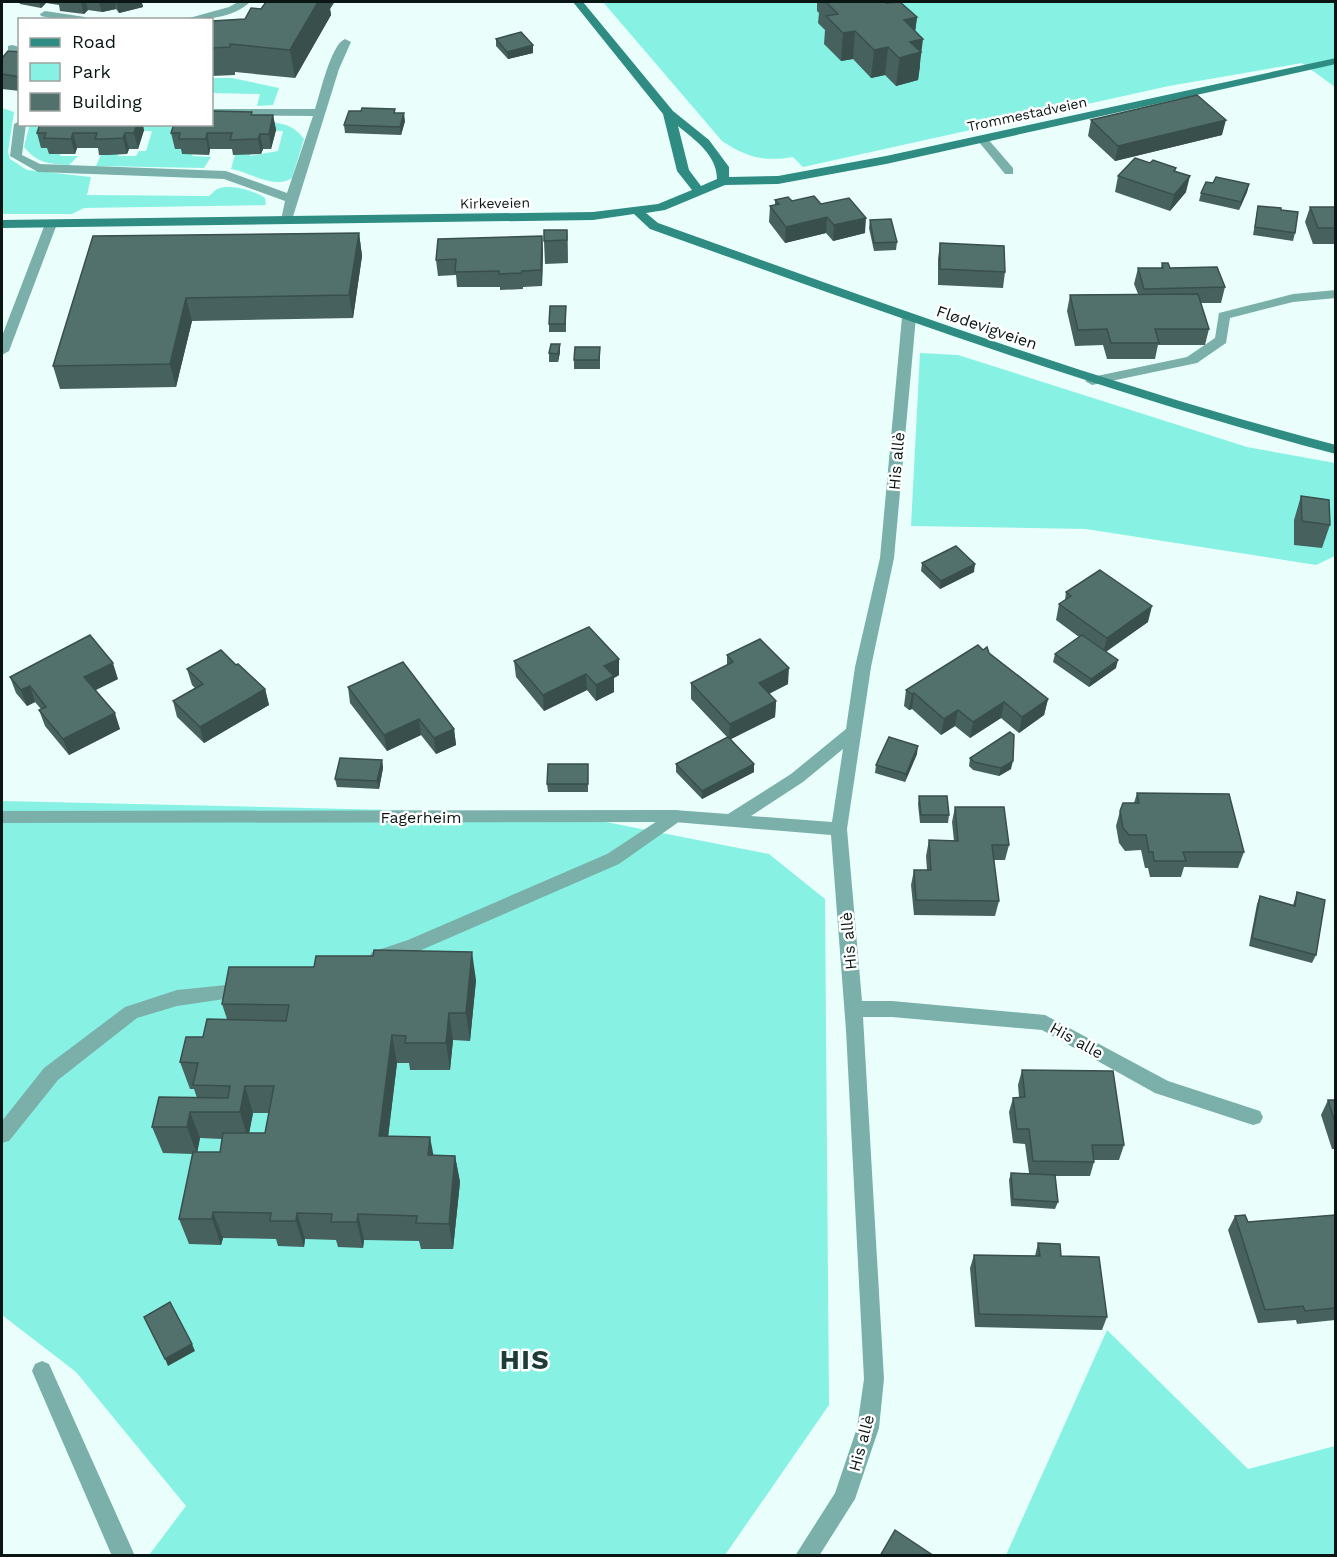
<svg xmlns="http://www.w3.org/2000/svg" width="1337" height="1557" font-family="'Work Sans',sans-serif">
<rect width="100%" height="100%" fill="#eafffc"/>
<!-- green -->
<g fill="#87f2e4">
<path d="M603,2H1335V87L1302,63L1169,86L803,167L793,157C763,162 746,157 722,141Z"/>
<path d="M212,78H232L279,88L273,105L257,106L260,94L212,93Z"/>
<path d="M2,108L14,112L8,152L10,159L27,170L91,177L87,195L209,196C212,194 214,191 217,189C229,183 256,191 265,198L266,205L84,208L72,214H2Z"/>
<path d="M270,122C286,124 294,126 304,139L292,178C273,190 251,172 231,169L236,151H251L250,156L278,151L283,131H264Z"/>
<path d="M36,124L91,125L61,151L60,156H78L69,165C49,164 37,163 24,147L29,127Z"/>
<path d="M124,125H208L192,156L211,157L204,168L96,166L103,150H119L118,156H136L139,151H146L152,131H133Z"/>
<path d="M920,353L958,355L1247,447L1335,463V556L1316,565L1086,529L911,526Z"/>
<path d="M2,801L565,814L769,854L825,899L829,1405L725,1555H149L186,1506L76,1372L2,1315Z"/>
<path d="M1107,1330L1248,1469L1335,1446V1555H1006Z"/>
</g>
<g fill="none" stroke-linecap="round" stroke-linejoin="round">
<!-- service -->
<g fill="#7ab0a9" fill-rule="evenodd">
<path d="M674,810L680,811L682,816L680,821L619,864L419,951L378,964L372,962L369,957L372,952L408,940L607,854Z"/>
<path d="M246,983L252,985L255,990L252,995L177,1006L137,1018L58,1080L9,1141L2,1143V1121L44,1068L125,1007L177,990Z"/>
<path d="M42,1361L49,1364L135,1556H112L32,1371L35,1364Z"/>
</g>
<!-- minor -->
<g fill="#7ab0a9" fill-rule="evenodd">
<path d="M238,2H250C234,18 204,20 182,20L229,7Z"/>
<path d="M45,11L85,17L90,20H60L41,16L40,14Z"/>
<path d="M345,39L351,42L339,69L291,223L287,224L281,220L285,201L224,179L38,172L10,156L14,124L20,121V124H26L22,155L40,164L226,171L287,193L313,116L212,115V109H315C320,94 331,44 345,39Z"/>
<path d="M12,45L20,47V53L8,50V46Z"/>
<path d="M983,136L987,138L1013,168V174H1005L979,142V138Z"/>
<path d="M51,220L57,224L9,351L2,355V336L45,224Z"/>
<path d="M1336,290V298L1293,302L1230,318L1226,343L1197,363L1092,385L1085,381L1092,377L1187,357L1215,338L1219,313L1293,294Z"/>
<path d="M909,313L916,317L894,558L871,667L847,829L862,1001H892L1045,1015L1168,1081L1260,1111L1263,1117L1260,1123L1253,1125L1155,1093L1042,1030L892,1017H863L884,1379L879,1428L855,1499L819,1556H795L835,1493L857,1428L864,1379L846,1030L831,835L674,822L2,823V811L674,810L728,814L791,774L846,729L855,667L880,558L902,317ZM843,749L832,822L751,816L803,782Z"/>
</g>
<!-- secondary -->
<path fill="#2f8c82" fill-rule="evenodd" d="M573,2H583L673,111L709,140L729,167V177L778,176L886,156L1336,58V64L886,164L778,184L725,185L665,210L646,213L658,223C882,303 1105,385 1336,445V454C1102,392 877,310 650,229L634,214L593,220L2,228V220L593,212L658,204L692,190L677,171L663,114ZM678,126C695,140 717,155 717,179L701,186L689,170Z"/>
</g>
<!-- wall -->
<g fill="#47615e" fill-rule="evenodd">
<path d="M19,2H147L142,3L143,7L119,13L116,9L102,12L88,10L84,14L60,11L59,5L46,3L41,8L20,4Z"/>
<path d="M266,2H349L334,3L330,9L331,15L295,78L235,72V75L212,76V21L245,19L261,9Z"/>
<path d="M817,2H885L917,17L915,31L920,67L918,80L896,86L885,75L871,78L853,59L841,61L824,44L825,30L818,23L819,13L817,11Z"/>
<path d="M496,39L533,53L508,59L496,46Z"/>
<path d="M20,52V91L2,89V58Z"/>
<path d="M395,109V113L405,121L401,135L345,133L344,125L361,111Z"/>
<path d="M252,115H273L276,130L271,149H263L261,154L233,155L232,149H210L209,155L182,154L181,149H175L171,133Z"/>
<path d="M1091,120L1222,135L1115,161L1088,136Z"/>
<path d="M144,130L138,149H129L127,154L109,155H99L98,148H77L75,154H49L47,148H41L37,133Z"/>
<path d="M1150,163L1176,168L1175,171L1186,192L1170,211L1115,192L1118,176Z"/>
<path d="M1213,183L1249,184L1247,192L1239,210L1199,201L1201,193Z"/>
<path d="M775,200L821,204L865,233L833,241L826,233L785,243L769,222L770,206L775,205Z"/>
<path d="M1258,206L1281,210L1295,233L1293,241L1253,235Z"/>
<path d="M1310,207H1335V244H1313L1305,222Z"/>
<path d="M870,220L897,242L896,250L874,251L869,228Z"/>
<path d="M567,230L568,263L545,264L544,241Z"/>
<path d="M359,233L362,256L353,318L192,321L176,387L60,389L53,366L93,236Z"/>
<path d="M542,236L543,252L542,286L523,287V289L500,290V287H457L456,275L438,276L436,260Z"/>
<path d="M940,243L1005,272L1003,288L938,285V259Z"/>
<path d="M1162,263L1170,268L1225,287L1221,303H1201L1209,329L1205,345H1158L1155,359H1107L1103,345L1075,346L1067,311L1070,295L1138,294L1134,284L1138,268H1161Z"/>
<path d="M566,306V332H549V324Z"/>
<path d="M560,344V352L558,362H549V353Z"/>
<path d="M600,355V369H574V360Z"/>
<path d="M1301,496L1330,525L1322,548L1294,545V520Z"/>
<path d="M922,563L974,572L940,589L921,571Z"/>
<path d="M1066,592L1148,622L1106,651L1116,668L1089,687L1053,662L1055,654L1079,637L1056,620L1059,604L1065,600Z"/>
<path d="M989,653L1048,699L1044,715L1019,733L1001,718L970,738L955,726L941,735L912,709L909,710L904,706L906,690Z"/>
<path d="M727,655L788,684L769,694L776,701L775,717L731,739L754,764V772L702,799L676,772V764L727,737L691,699V683L727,666Z"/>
<path d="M619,659V675L614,678V692L596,701L587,690L544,711L516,677L514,661Z"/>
<path d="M236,665L265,689L269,705L204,743L177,717L173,701L195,688L192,685L187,669Z"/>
<path d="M10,677L118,679L95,690L120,729L69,755L45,726L39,710L41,709L35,702L27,706L16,693Z"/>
<path d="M348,687L454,729L456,745L436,754L421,735L387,751L350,703Z"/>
<path d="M917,754L905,782L875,773L876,765Z"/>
<path d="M970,758L1011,769L999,776L973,770L969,766Z"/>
<path d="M382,760L383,768L379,789L337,787L335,779Z"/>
<path d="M588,764V792H548L547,784Z"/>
<path d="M1137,793L1244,852L1238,868L1184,867L1181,877H1150L1148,868H1145L1141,850L1125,851L1119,843L1116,826L1120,811L1134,803Z"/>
<path d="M919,796L949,815L948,823H920L918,804Z"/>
<path d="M955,807L1009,845L1005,860H994L999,901L995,916L914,915L911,885L914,870H927L926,856L929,840L954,841L952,822Z"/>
<path d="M1297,892L1316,955L1312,963L1249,946L1257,904L1260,896L1293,905Z"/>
<path d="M476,980L470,1041L453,1040L450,1070H410L409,1063H397L388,1136L433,1155L455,1156L460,1182L453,1249H421L419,1241L364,1240L363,1248L338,1247L336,1240L305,1239L304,1247L278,1246L276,1239L223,1238L221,1245L189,1244L179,1219L193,1154L163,1153L152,1127L197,1098L194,1089H190L180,1062L227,1019L222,1004ZM253,1113H269L265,1133H249ZM200,1138L222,1139L220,1152H197Z"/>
<path d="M1022,1070L1124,1145L1119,1160H1094V1162L1090,1176H1055L1058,1202L1055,1209L1011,1206L1009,1180L1011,1173H1029L1025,1144L1013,1143L1009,1112L1013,1098L1019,1097L1018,1085Z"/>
<path d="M1328,1100H1335V1149H1332L1321,1115Z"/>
<path d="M1335,1215V1320L1297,1324L1296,1320L1258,1323L1228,1230L1235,1216L1248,1222Z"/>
<path d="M1038,1243L1061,1256L1107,1317L1102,1330L975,1327L970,1268L974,1255L1035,1256Z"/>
</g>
<!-- shaded-wall -->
<g fill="#394f4c">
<path d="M39,2H46V3L41,8Z"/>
<path d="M81,2H86L88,10L84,14Z"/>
<path d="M99,2H115L116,9L102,12Z"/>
<path d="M116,2H147L142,3L143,7L119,13Z"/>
<path d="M318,2H333L330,9L331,15L295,78L290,50Z"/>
<path d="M917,17L914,41L923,39L918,80L896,86L904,20Z"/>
<path d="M855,31L853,59L841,61L843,33Z"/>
<path d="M533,45V53L508,59L507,52Z"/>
<path d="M888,47L885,75L871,78L874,50Z"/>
<path d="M404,113L405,121L401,135L400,127Z"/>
<path d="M273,115L276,130L271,149L269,134Z"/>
<path d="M1226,120L1222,135L1115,161L1118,146Z"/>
<path d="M137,124H143L144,130L138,149L134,133Z"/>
<path d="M73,133L77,148L75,154L71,139Z"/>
<path d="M125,133L129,149L127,154L123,138Z"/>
<path d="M207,133L210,149L209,155L206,139Z"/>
<path d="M260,134L263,149L261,154L258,139Z"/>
<path d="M1190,176L1186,192L1170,211L1174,195Z"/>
<path d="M1249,184L1247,192L1239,210L1241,202Z"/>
<path d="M827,217L826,233L785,243L786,227Z"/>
<path d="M866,218L865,233L833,241L834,225Z"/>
<path d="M567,230L568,252V263L567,240Z"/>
<path d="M359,233L362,256L353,318L349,295Z"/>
<path d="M542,236L543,252L542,286L541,270Z"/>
<path d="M186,298L192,321L176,387L170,364Z"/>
<path d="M560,344V352L558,362V354Z"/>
<path d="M975,564L974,572L940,589L941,581Z"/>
<path d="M1152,606L1148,622L1103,654L1107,638Z"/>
<path d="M619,659V675L614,678V692L596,701V685L604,666Z"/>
<path d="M1118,660L1116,668L1089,687L1091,679Z"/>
<path d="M113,663L118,679L90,693L84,677Z"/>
<path d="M789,668L788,684L758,699L759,683Z"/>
<path d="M586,674L587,690L544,711L543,695Z"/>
<path d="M30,686L35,702L27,706L21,690Z"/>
<path d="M265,689L269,705L204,743L200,727Z"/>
<path d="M914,693L912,709L909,710L912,694Z"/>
<path d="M1048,699L1044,715L1019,733L1022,717Z"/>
<path d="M776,701L775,717L729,740L730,724Z"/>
<path d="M1004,702L1001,718L970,738L973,722Z"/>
<path d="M958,710L955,726L941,735L944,719Z"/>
<path d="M115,713L120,729L69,755L63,739Z"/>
<path d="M419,719L421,735L387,751L384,735Z"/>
<path d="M454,729L456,745L436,754L434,738Z"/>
<path d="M918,746L917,754L905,782L906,774Z"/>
<path d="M382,760L383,768L379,789L377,781Z"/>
<path d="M1013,761L1011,769L999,776L1001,768Z"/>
<path d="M754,764V772L702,799V791Z"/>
<path d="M472,952L476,980L470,1041L466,1013Z"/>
<path d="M449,1013L453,1040L450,1070L446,1043Z"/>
<path d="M392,1035L397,1063L385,1163L379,1136Z"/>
<path d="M245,1086L253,1113L248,1139L240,1112Z"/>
<path d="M190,1112L200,1138L197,1154L187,1127Z"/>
<path d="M430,1137L435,1163L428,1155Z"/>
<path d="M455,1156L460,1182L453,1249L449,1224Z"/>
<path d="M213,1212L223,1238L221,1245L212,1219Z"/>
<path d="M297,1213L305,1239L304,1247L296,1221Z"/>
<path d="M358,1214L364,1240L363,1248L357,1222Z"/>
<path d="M192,1344L195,1351L168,1366L165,1359Z"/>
</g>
<!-- building -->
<g fill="#52716d" stroke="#394f4c" stroke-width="1.5">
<path d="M266,2H318L290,50L230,44V47L212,48V21L245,19L251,8L261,9Z"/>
<path d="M826,2H885L887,3L900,2L917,17L904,20L923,39L910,42L921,52L899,58L888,47L874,50L855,31L843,33L826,16L838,14Z"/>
<path d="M210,18V20H197V19Z"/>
<path d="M521,32L533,45L507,52L496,39Z"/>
<path d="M8,51L20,52V77L2,74V58Z"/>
<path d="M1197,95L1226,120L1118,146L1091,120Z"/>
<path d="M362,108L395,109L394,113H404L400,127L344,125L349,111H361Z"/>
<path d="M212,111L252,112L251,115H273L269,134H260L258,139L230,140L232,133H207L206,139H179L180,133H171L174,124H212Z"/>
<path d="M40,124H137L134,133H125L123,138L105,139H95L97,133H73L71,139L44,138L46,133H37Z"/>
<path d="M1135,158L1150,163L1153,160L1176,168L1174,171L1190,176L1174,195L1118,176Z"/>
<path d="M1216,177L1249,184L1241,202L1201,193L1206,182L1213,183Z"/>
<path d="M814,196L821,204L849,198L866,218L834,225L827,217L786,227L770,206L779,204L775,200L788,197L792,201Z"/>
<path d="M1258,206L1281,208V210L1298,212L1295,233L1255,227Z"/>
<path d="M1310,207H1335V228H1318Z"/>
<path d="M891,219L897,242L874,243L870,220Z"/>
<path d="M544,230H567V240L544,241Z"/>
<path d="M359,233L349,295L186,298L170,364L53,366L93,236Z"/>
<path d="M542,236L541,270L522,271V273L499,274V271L455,272L456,259L436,260L438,239Z"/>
<path d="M940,243L1004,246L1005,272L940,269Z"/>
<path d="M1162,263H1168L1170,268L1217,267L1225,287L1144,289L1138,268H1163Z"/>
<path d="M1198,294L1209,329H1155L1159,343H1111L1107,329L1078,330L1070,295Z"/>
<path d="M550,306H566L565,324H549Z"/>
<path d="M551,344H560L558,354L549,353Z"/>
<path d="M575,347H600L599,360H574Z"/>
<path d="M1301,496L1329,500L1330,525L1302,521Z"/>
<path d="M956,546L975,564L941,581L922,563Z"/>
<path d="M1100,570L1152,606L1107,638L1059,604L1071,596L1066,592Z"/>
<path d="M589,627L619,659L604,666L614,676L596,685L586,674L543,695L514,661Z"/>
<path d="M90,635L113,663L84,677L115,713L63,739L39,710L46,707L30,686L21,690L10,677Z"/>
<path d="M1082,635L1118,660L1091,679L1055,654Z"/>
<path d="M760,639L789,668L759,683L776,701L730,724L691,683L733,662L727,655Z"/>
<path d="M978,645L983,650L987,647L989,653L1048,699L1022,717L1004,702L973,722L958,710L944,719L914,693L912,694L906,690Z"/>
<path d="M221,650L236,665L238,664L265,689L200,727L173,701L203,684L187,669Z"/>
<path d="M403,662L454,729L434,738L419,719L384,735L348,687Z"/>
<path d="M1010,732L1014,735L1013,761L1001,768L974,762L970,758Z"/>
<path d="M728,737L754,764L702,791L676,764Z"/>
<path d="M889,737L918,746L906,774L876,765Z"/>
<path d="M340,758L382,760L377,781L335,779Z"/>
<path d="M548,764H588V784H547Z"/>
<path d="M1137,793L1229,794L1244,852H1183L1186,861H1154L1153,852H1149L1146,835H1129L1123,828L1120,811L1123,803H1139Z"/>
<path d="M919,796H947L949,815H921Z"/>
<path d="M955,807H1004L1009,845H992L999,901L916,900L914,870H931L929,840L958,841Z"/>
<path d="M1297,892L1325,900L1316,955L1252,938L1260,896L1295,906Z"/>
<path d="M374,950L472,952L466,1013H449L446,1043H405L406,1036L392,1035L379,1136L430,1137L428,1155L455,1156L449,1224L416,1223L417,1216L358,1214L357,1222H331L332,1214L297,1213L296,1221H270L271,1213L213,1212L212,1219H179L193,1152H220L223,1133H265L274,1086H245L240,1112H190L187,1127H152L159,1097L228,1098L230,1086L193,1085L198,1063L180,1062L186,1037H203L207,1019L286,1021L289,1005L222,1004L229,967H314L316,956H373Z"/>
<path d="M1022,1070L1113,1071L1124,1145H1092L1094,1162L1033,1161L1029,1129H1017L1013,1098L1025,1097Z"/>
<path d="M1328,1100H1335V1123Z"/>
<path d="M1011,1173L1055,1175L1058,1202L1013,1199Z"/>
<path d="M1245,1215L1248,1222L1335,1215V1308L1305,1311L1303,1306L1265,1310L1235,1216Z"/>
<path d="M1038,1243L1060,1244L1061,1256L1099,1257L1107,1317L979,1314L974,1255L1040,1256Z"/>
<path d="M170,1302L192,1344L165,1359L144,1317Z"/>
<path d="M895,1530L934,1556H880Z"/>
</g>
<g text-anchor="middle" stroke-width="5" stroke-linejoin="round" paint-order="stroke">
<!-- far-street labels -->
<g font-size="14" fill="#091614" stroke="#fff">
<text transform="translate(1027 114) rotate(-12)" y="5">Trommestadveien</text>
<text transform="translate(495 203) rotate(-1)" y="5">Kirkeveien</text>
</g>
<!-- street labels -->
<g font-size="16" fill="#091614" stroke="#fff">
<text transform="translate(987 327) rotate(19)" y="6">Flødevigveien</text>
<text transform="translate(896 461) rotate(-85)" y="6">His allè</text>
<text x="421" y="823">Fagerheim</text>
<text transform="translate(848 941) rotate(-95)" y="6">His allè</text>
<text transform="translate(1077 1040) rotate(29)" y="6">His alle</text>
<text transform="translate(861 1443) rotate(-75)" y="6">His allè</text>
</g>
<!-- near-district labels -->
<g font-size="27" font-weight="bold" letter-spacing="1.5" fill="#1d3b37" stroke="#fff">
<text x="525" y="1369">HIS</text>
</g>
</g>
<!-- border -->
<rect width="1337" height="1557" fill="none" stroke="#091614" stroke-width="6"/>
<!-- legend -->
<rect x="18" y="18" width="195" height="108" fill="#ffffff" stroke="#9da2a1" stroke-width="1.5"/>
<rect x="30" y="38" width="30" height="9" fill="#2f8c82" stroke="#9da2a1" stroke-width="1.5"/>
<text x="72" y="48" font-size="18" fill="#091614">Road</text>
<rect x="30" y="63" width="30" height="18" fill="#87f2e4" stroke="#9da2a1" stroke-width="1.5"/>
<text x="72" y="78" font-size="18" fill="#091614">Park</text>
<rect x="30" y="93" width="30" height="18" fill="#52716d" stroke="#9da2a1" stroke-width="1.5"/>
<text x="72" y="108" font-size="18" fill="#091614">Building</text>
</svg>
